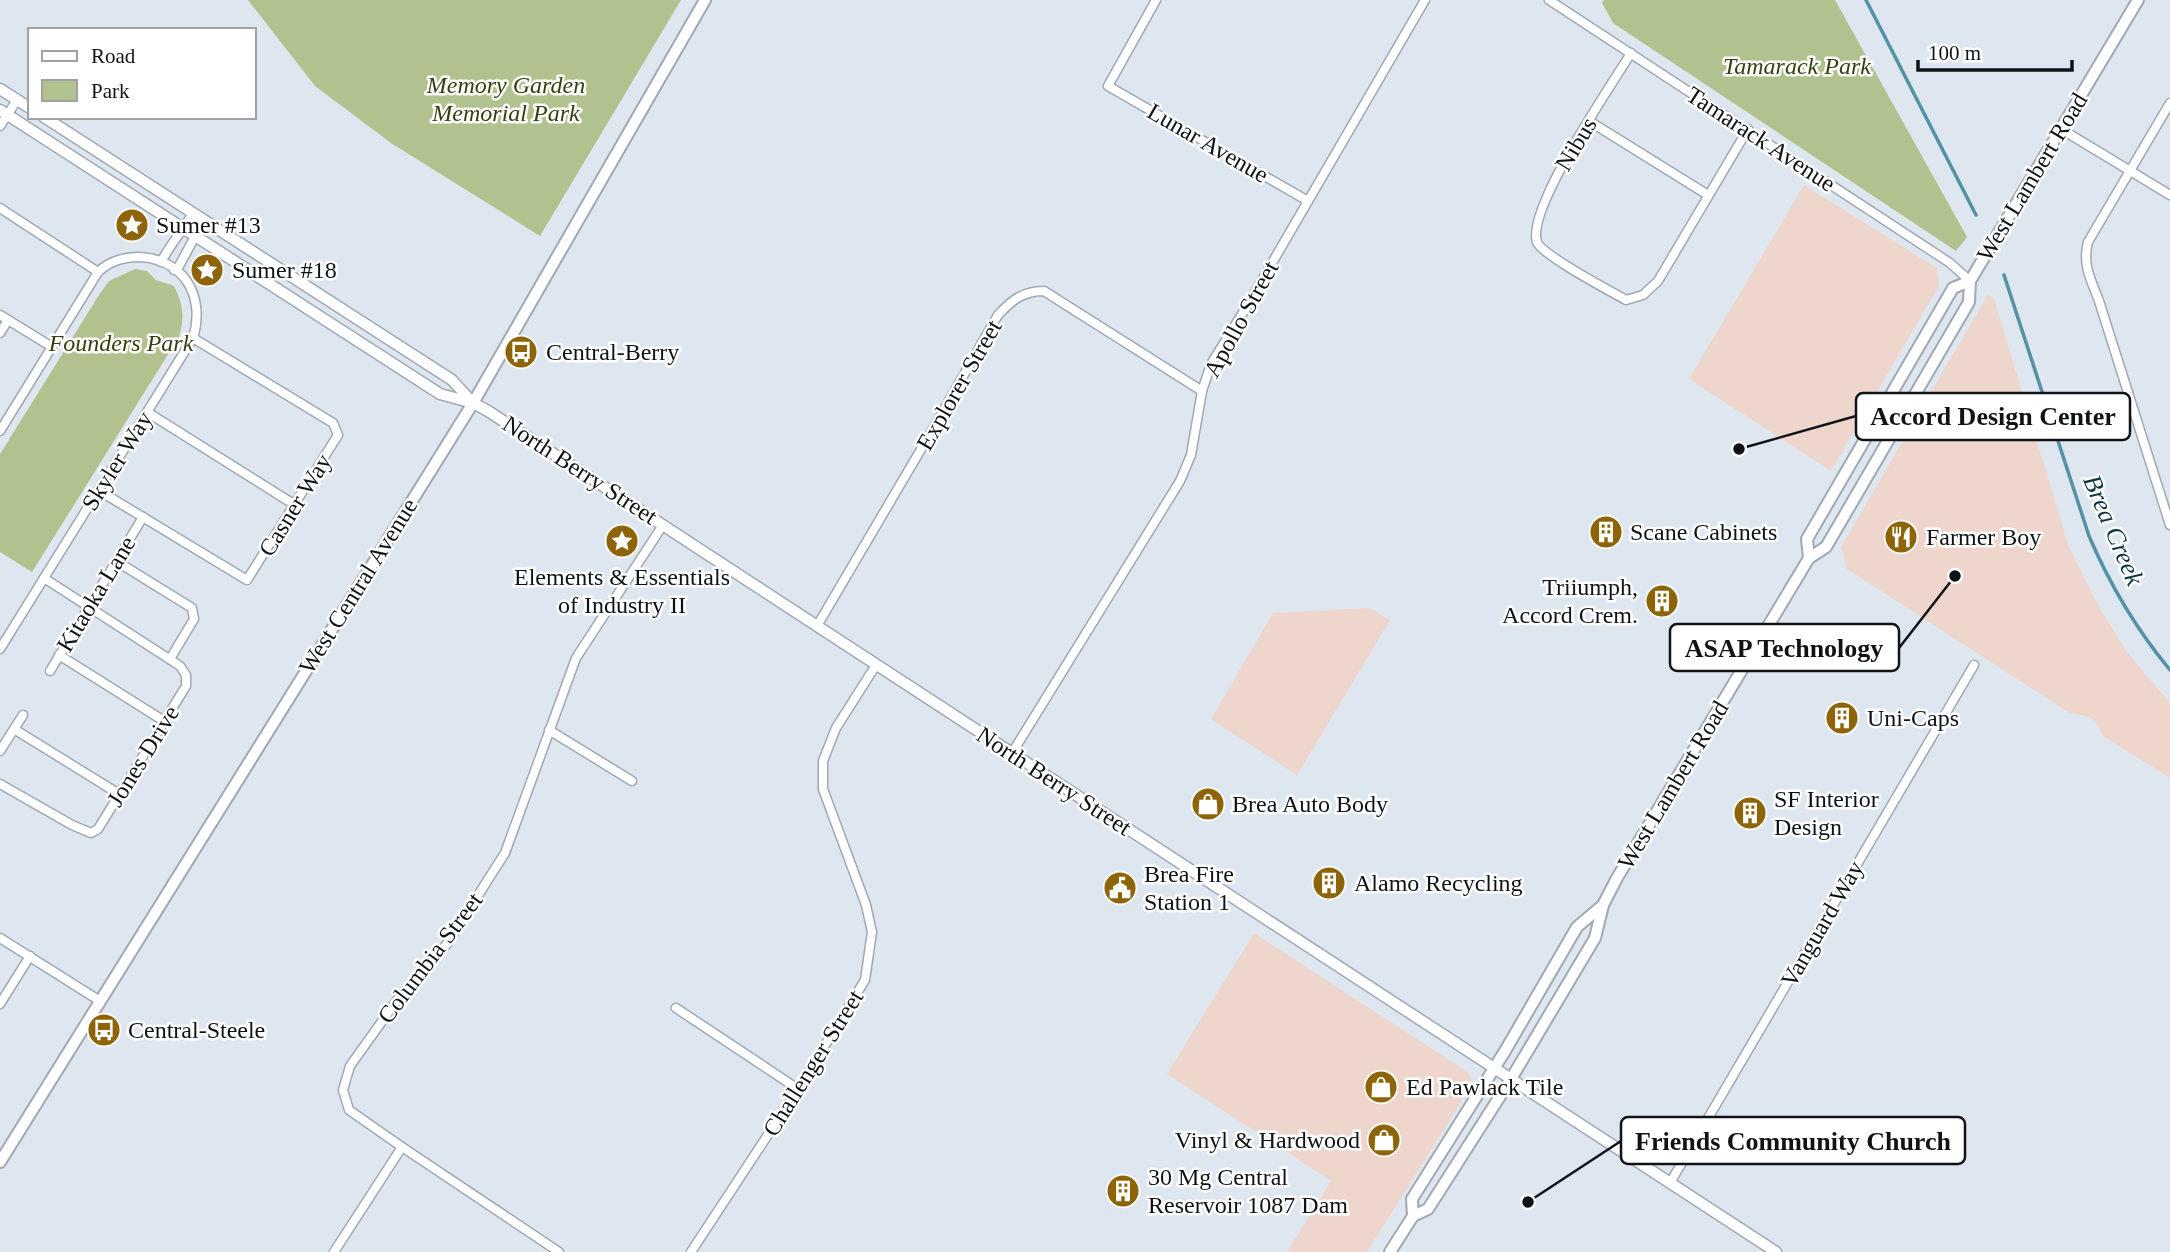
<svg xmlns="http://www.w3.org/2000/svg" width="2170" height="1252" font-family="Georgia,serif">
<rect width="100%" height="100%" fill="#dee7f0"/>
<!-- commercial -->
<g fill="#eed6cc">
<path d="M1804,185L1937,268L1939,286L1831,471L1689,379Z"/>
<path d="M1988,294L1994,299L2069,547L2099,607L2127,652L2170,703V778L2103,736L2095,721L2090,717L2068,712L1847,569L1841,547Z"/>
<path d="M1370,608L1390,620L1297,775L1211,719L1273,613Z"/>
<path d="M1254,933L1466,1071L1471,1077L1470,1088L1367,1252H1287L1331,1181L1167,1074Z"/>
</g>
<!-- green -->
<g fill="#b1c28f">
<path d="M248,0H681L540,236L391,143L315,86Z"/>
<path d="M1604,0H1835L1967,237L1956,251L1613,23L1602,3Z"/>
<path d="M135,269L147,271L156,280L174,286C183,304 185,317 179,337L32,572L0,552V454L99,295L109,281Z"/>
</g>
<g fill="none" stroke-linecap="round" stroke-linejoin="round">
<!-- stream -->
<g stroke="#5392a6" stroke-width="3.5">
<path d="M1866,0L1976,215"/>
<path d="M2004,275L2089,536C2110,585 2136,629 2170,670"/>
</g>
<defs>
<g id="minor">
<path d="M1156,0L1108,86L1308,201"/>
<path d="M1549,0L1950,263L1970,281"/>
<path d="M1631,53C1611,86 1526,209 1537,242C1542,255 1610,291 1626,300L1643,295L1658,281L1748,129"/>
<path d="M2170,103L2088,242C2082,264 2091,280 2099,301L2170,525"/>
<path d="M1589,121L1708,195"/>
<path d="M0,126L17,100"/>
<path d="M2061,129L2170,195"/>
<path d="M0,208L98,272"/>
<path d="M161,262C170,245 183,230 193,213"/>
<path d="M174,270L179,266L204,220"/>
<path d="M0,315L52,347"/>
<path d="M0,333L8,320"/>
<path d="M147,412L295,505"/>
<path d="M0,431L98,272C122,249 166,253 186,280C198,297 199,319 193,338L0,649"/>
<path d="M98,490L247,580L338,435L333,423L193,338"/>
<path d="M116,561L192,608L194,619L170,659"/>
<path d="M817,626L930,434L998,315C1012,300 1023,291 1044,291L1202,391"/>
<path d="M59,655L164,721"/>
<path d="M50,671L143,517"/>
<path d="M14,729L119,794"/>
<path d="M549,730L632,781"/>
<path d="M0,751L23,715"/>
<path d="M1012,753L1180,481L1191,455L1202,391L1211,364L1247,306L1425,0"/>
<path d="M0,784L72,825L91,833L98,829L186,686V675L180,666L44,578"/>
<path d="M0,938L100,1001"/>
<path d="M0,1004L30,956"/>
<path d="M676,1008L798,1089"/>
<path d="M402,1147L559,1252"/>
<path d="M1670,1183L1974,665"/>
<path d="M334,1252L402,1147L349,1110L343,1090L350,1066L398,999L447,944L505,853L576,658L663,525"/>
<path d="M691,1252L798,1089L865,980L872,932L866,905L823,789V761L836,728L876,665"/>
</g>
<g id="tertiary">
<path d="M0,89L30,108"/>
<path d="M0,110L440,394L473,403L488,411L1776,1252"/>
<path d="M44,117L452,380L472,402"/>
</g>
<g id="secondary">
<path d="M1809,558L1807,539L1953,288L1970,281"/>
<path d="M0,1162L473,403L705,0"/>
<path d="M1413,1216L1428,1209L1511,1079L1595,938L1603,905L1617,878L1809,558L1826,547L1969,302L1970,281L2138,0"/>
<path d="M1390,1252L1413,1216L1412,1199L1505,1051L1577,927L1603,905"/>
</g>
</defs>
<!-- minor casing -->
<use href="#minor" stroke="#a0a9b1" stroke-width="11"/>
<!-- tertiary casing -->
<use href="#tertiary" stroke="#a0a9b1" stroke-width="13"/>
<!-- secondary casing -->
<use href="#secondary" stroke="#a0a9b1" stroke-width="14"/>
<!-- minor -->
<use href="#minor" stroke="#fff" stroke-width="8"/>
<!-- tertiary -->
<use href="#tertiary" stroke="#fff" stroke-width="10"/>
<!-- secondary -->
<use href="#secondary" stroke="#fff" stroke-width="10"/>
</g>
<!-- icons -->
<defs>
<symbol id="sight-disc" viewBox="-11 -11 22 22"><circle r="9.5" fill="#8d6407" stroke="#fff"/><path d="M0-6L1.8-2.2L6-1.7L2.9 1.2L3.7 5.4L0 3.3L-3.7 5.4L-2.9 1.2L-6-1.7L-1.8-2.2Z" fill="#fff"/></symbol>
<symbol id="bus-disc" viewBox="-11 -11 22 22"><circle r="9.5" fill="#8d6407" stroke="#fff"/><path d="M-5-6H5V4H4V6H2V4H-2V6H-4V4H-5ZM-3.5-4V0h7V-4ZM-3.5 1.2v1.5H-2V1.2ZM2 1.2v1.5H3.5V1.2Z" fill="#fff"/></symbol>
<symbol id="building-disc" viewBox="-11 -11 22 22"><circle r="9.5" fill="#8d6407" stroke="#fff"/><path d="M-4-6H4V6H1V3H-1V6H-4ZM-2.5-4.3h1.7v1.8h-1.7ZM.8-4.3h1.7v1.8H.8ZM-2.5-1h1.7V.8h-1.7ZM.8-1h1.7V.8H.8Z" fill="#fff"/></symbol>
<symbol id="restaurant-disc" viewBox="-11 -11 22 22"><circle r="9.5" fill="#8d6407" stroke="#fff"/><path d="M-5-6h1v4h1v-4h1v4h1v-4h1v5L-1.5 .5V6h-2V.5L-5-1ZM5-6V6H3V1.5H1.5Q1.5-4 5-6Z" fill="#fff"/></symbol>
<symbol id="shop-disc" viewBox="-11 -11 22 22"><circle r="9.5" fill="#8d6407" stroke="#fff"/><path d="M-5-2.5h2.3a2.7 3.5 0 0 1 5.4 0H5L5.5 6h-11ZM-1.5-2.5h3a1.5 2.3 0 0 0-3 0Z" fill="#fff"/></symbol>
<symbol id="civic-disc" viewBox="-11 -11 22 22"><circle r="9.5" fill="#8d6407" stroke="#fff"/><path d="M-.6-6.5H3V-4.5H.6V-3L4-1V1h2V6H-6V1h2V-1L-.6-3ZM-1.2 2.5V6h2.4V2.5Z" fill="#fff"/></symbol>
</defs>
<g fill-rule="evenodd">
<use href="#sight-disc" x="113" y="206" width="38" height="38"/>
<use href="#sight-disc" x="188" y="251" width="38" height="38"/>
<use href="#bus-disc" x="502" y="333" width="38" height="38"/>
<use href="#building-disc" x="1587" y="513" width="38" height="38"/>
<use href="#restaurant-disc" x="1882" y="518" width="38" height="38"/>
<use href="#sight-disc" x="603" y="522" width="38" height="38"/>
<use href="#building-disc" x="1643" y="582" width="38" height="38"/>
<use href="#building-disc" x="1823" y="699" width="38" height="38"/>
<use href="#shop-disc" x="1189" y="785" width="38" height="38"/>
<use href="#building-disc" x="1731" y="794" width="38" height="38"/>
<use href="#building-disc" x="1310" y="864" width="38" height="38"/>
<use href="#civic-disc" x="1101" y="869" width="38" height="38"/>
<use href="#bus-disc" x="85" y="1011" width="38" height="38"/>
<use href="#shop-disc" x="1362" y="1068" width="38" height="38"/>
<use href="#shop-disc" x="1365" y="1121" width="38" height="38"/>
<use href="#building-disc" x="1104" y="1172" width="38" height="38"/>
</g>
<g text-anchor="middle" stroke-width="5" stroke-linejoin="round" paint-order="stroke">
<!-- park labels -->
<g font-size="24" font-style="italic" fill="#34410e" stroke="#fff">
<text x="1797" y="74">Tamarack Park</text>
<text x="506" y="93">Memory Garden<tspan x="506" dy="28">Memorial Park</tspan></text>
<text x="121" y="351">Founders Park</text>
</g>
<!-- street labels -->
<g font-size="24" fill="#101316" stroke="#fff">
<text transform="translate(1761 139) rotate(33)" y="8">Tamarack Avenue</text>
<text transform="translate(1208 143) rotate(30)" y="8">Lunar Avenue</text>
<text transform="translate(1576 144) rotate(-59)" y="8">Nibus</text>
<text transform="translate(2032 177) rotate(-59)" y="8">West Lambert Road</text>
<text transform="translate(1241 319) rotate(-61)" y="8">Apollo Street</text>
<text transform="translate(959 385) rotate(-60)" y="8">Explorer Street</text>
<text transform="translate(117 461) rotate(-58)" y="8">Skyler Way</text>
<text transform="translate(580 470) rotate(33)" y="8">North Berry Street</text>
<text transform="translate(295 505) rotate(-58)" y="8">Casner Way</text>
<text transform="translate(358 586) rotate(-58)" y="8">West Central Avenue</text>
<text transform="translate(96 594) rotate(-59)" y="8">Kitaoka Lane</text>
<text transform="translate(143 756) rotate(-58)" y="8">Jones Drive</text>
<text transform="translate(1054 781) rotate(33)" y="8">North Berry Street</text>
<text transform="translate(1673 785) rotate(-59)" y="8">West Lambert Road</text>
<text transform="translate(1822 924) rotate(-60)" y="8">Vanguard Way</text>
<text transform="translate(430 958) rotate(-53)" y="8">Columbia Street</text>
<text transform="translate(813 1063) rotate(-58)" y="8">Challenger Street</text>
</g>
<!-- poi labels -->
<g font-size="24" fill="#101316" stroke="#fff" text-anchor="start">
<text x="156" y="233">Sumer #13</text>
<text x="232" y="278">Sumer #18</text>
<text x="546" y="360">Central-Berry</text>
<text x="1630" y="540">Scane Cabinets</text>
<text x="1926" y="545">Farmer Boy</text>
<text x="622" y="585" text-anchor="middle">Elements &amp; Essentials<tspan x="622" dy="28">of Industry II</tspan></text>
<text x="1638" y="595" text-anchor="end">Triiumph,<tspan x="1638" dy="28">Accord Crem.</tspan></text>
<text x="1867" y="726">Uni-Caps</text>
<text x="1774" y="807">SF Interior<tspan x="1774" dy="28">Design</tspan></text>
<text x="1232" y="812">Brea Auto Body</text>
<text x="1144" y="882">Brea Fire<tspan x="1144" dy="28">Station 1</tspan></text>
<text x="1354" y="891">Alamo Recycling</text>
<text x="128" y="1038">Central-Steele</text>
<text x="1406" y="1095">Ed Pawlack Tile</text>
<text x="1360" y="1148" text-anchor="end">Vinyl &amp; Hardwood</text>
<text x="1148" y="1185">30 Mg Central<tspan x="1148" dy="28">Reservoir 1087 Dam</tspan></text>
</g>
<!-- water labels -->
<g font-size="26" font-style="italic" fill="#0c3642" stroke="#fff">
<text transform="translate(2114 530) rotate(67)" y="9">Brea Creek</text>
</g>
</g>
<!-- callouts -->
<path fill="none" stroke="#101316" stroke-width="2.5" d="M1739 449L1856 416M1955 576L1899 648M1528 1202L1621 1141"/>
<g fill="#101316" stroke="#fff" stroke-width="2.5">
<circle cx="1739" cy="449" r="7"/>
<circle cx="1955" cy="576" r="7"/>
<circle cx="1528" cy="1202" r="7"/>
</g>
<g fill="#fff" stroke="#101316" stroke-width="2.5">
<rect x="1856" y="393" width="274" height="47" rx="7"/>
<rect x="1670" y="624" width="229" height="47" rx="7"/>
<rect x="1621" y="1117" width="344" height="47" rx="7"/>
</g>
<g font-size="26" text-anchor="middle" font-weight="bold" fill="#101316">
<text x="1993" y="425">Accord Design Center</text>
<text x="1784" y="657">ASAP Technology</text>
<text x="1793" y="1150">Friends Community Church</text>
</g>
<!-- legend -->
<rect x="28" y="28" width="228" height="91" fill="#ffffff" stroke="#9fa1a2" stroke-width="2"/>
<rect x="42" y="51" width="35" height="10" fill="#ffffff" stroke="#9fa1a2" stroke-width="2"/>
<text x="91" y="63" font-size="21" fill="#101316">Road</text>
<rect x="42" y="80" width="35" height="21" fill="#b1c28f" stroke="#9fa1a2" stroke-width="2"/>
<text x="91" y="98" font-size="21" fill="#101316">Park</text>
<!-- scale -->
<path d="M1918 60v10h154v-10" fill="none" stroke="#101316" stroke-width="3.5"/>
<text x="1928" y="60" font-size="21" fill="#101316" stroke="#ffffff" stroke-width="5" paint-order="stroke">100 m</text>
</svg>
